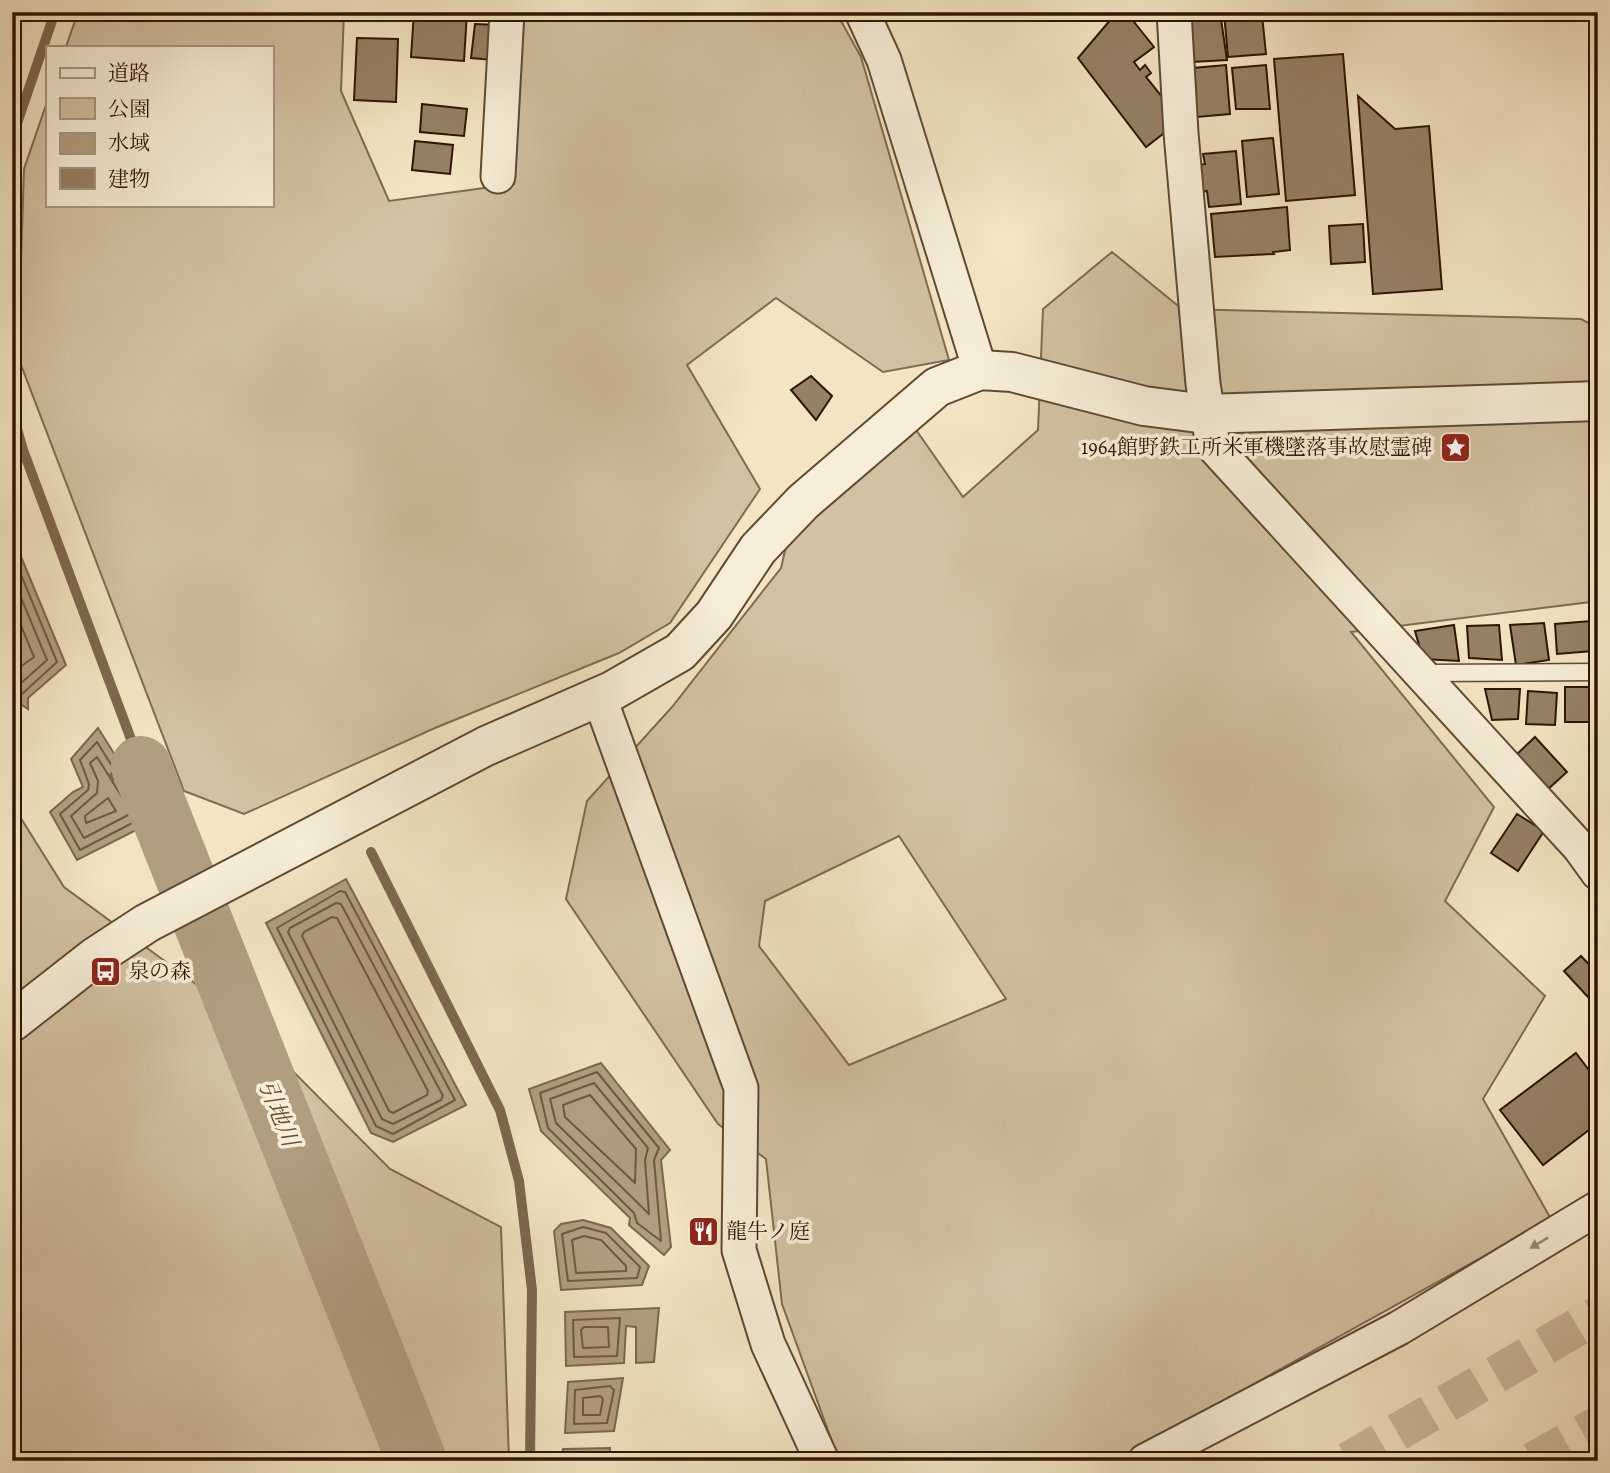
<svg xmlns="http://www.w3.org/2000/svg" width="1610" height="1473" font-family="Alegreya,'Noto Serif JP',serif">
<rect width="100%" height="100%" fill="#f3e5c3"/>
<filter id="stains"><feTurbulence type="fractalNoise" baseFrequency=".00286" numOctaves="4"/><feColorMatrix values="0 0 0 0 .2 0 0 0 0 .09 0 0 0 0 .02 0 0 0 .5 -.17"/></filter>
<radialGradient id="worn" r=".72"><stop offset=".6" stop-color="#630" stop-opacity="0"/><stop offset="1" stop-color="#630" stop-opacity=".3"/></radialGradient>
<!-- green -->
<g fill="#d2c1a2" stroke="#816a52" stroke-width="2" fill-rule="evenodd">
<path d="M78,12H344L341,91L389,201L514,184L515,18L533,12H836L861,57L949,360L883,372L776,298L687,365L760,489L670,623L619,653L435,728L244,814L184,791L18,357L24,169L47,102V205H271V47H66Z"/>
<path d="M1112,252L1182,309L1581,319L1598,328V601L1351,632L1494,807L1445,901L1545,996L1483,1099L1551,1219L1115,1461H833L837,1455L782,1304L766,1159L718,1124L566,899L587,801L672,707L781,568L788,538L914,427L963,497L1038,430L1043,309ZM899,836L1006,999L849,1065L759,946L765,901Z"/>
<path d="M12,804L64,887L234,1012L390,1169L501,1227L509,1461H12Z"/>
</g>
<!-- water -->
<g fill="#b19e81" stroke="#7d674e" stroke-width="2">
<path d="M12,535L66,665L28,698V709L12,698Z"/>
<path d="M98,728L156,820L77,860L50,812L73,792L83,787L71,759Z"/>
<path d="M346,879L466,1105L393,1142L371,1133L266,923Z"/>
<path d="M601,1063L670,1150L661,1160L671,1247L664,1255L629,1225L630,1218L541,1131L529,1089Z"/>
<path d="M583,1220L611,1228L649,1266L642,1285L561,1290L554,1231L561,1224Z"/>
<path d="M659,1308L654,1362L636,1363V1327L626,1326L624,1363L566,1366L565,1312Z"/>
<path d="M623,1378L614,1431L565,1433L568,1382Z"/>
<path d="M610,1448V1461H560L563,1449Z"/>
</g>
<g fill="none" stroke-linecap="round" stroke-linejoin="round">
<!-- shore -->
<g stroke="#705941" stroke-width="2">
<path d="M12,553L57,662L22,694L12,693"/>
<path d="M12,576L47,660L20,684H12"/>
<path d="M12,604L34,657L12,673"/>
<path d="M97,742L144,817L80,850L60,814L88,790L89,784L80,760Z"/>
<path d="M97,757L132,813L84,838L71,816L97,793L98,781L90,763Z"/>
<path d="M108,798L116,811L86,823L85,816Z"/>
<path d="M340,891L345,892L455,1100L393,1134L376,1126L277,928Z"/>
<path d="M336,903L341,904L443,1096L441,1100L393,1124L382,1119L288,932L290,928Z"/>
<path d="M332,917L337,918L428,1091L427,1095L393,1113L389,1111L302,936L304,932Z"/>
<path d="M597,1072L659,1148L654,1160L661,1241L637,1223L634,1213L548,1128L540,1093Z"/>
<path d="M594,1083L648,1148L645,1160L649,1214L556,1123L550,1099Z"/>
<path d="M590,1095L636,1149L635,1183L565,1117L563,1105Z"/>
<path d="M583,1227L606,1233L640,1267L637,1278L568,1281L562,1234Z"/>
<path d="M584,1236L601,1240L626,1266V1271L576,1273L572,1240Z"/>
<path d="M620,1318L617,1356L574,1357L573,1320Z"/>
<path d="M584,1327H608L609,1347L583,1348L581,1330Z"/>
<path d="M610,1386L614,1390L607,1423L574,1424L575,1390Z"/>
<path d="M600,1396L603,1399L600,1415H583V1398Z"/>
</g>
<!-- stream -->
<g stroke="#7d674e" stroke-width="10">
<path d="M12,138L55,12"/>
<path d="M12,412L23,450L141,766L114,776"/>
<path d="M371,852L500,1110L519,1181L532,1290L530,1461"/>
</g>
<!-- river -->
<path stroke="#b19e81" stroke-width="60" d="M141,766L417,1461"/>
</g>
<!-- building -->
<g fill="#958166" stroke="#301401" stroke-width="2">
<path d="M414,12H467L464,61L411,57Z"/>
<path d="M1117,12H1126L1154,47L1134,62L1140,70L1145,65L1151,73L1146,77L1167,103L1168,130L1146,147L1078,58Z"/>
<path d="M1188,12H1220L1227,60L1192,62Z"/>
<path d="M1247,12L1248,16L1262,15L1266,54L1228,57L1224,13Z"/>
<path d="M475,24L496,25L493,60L471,58Z"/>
<path d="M357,38L398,39L396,102L354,100Z"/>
<path d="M1343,54L1355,195L1286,201L1274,59Z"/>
<path d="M1226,65L1230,114L1197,117L1193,68Z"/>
<path d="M1266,65L1270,109H1236L1232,68Z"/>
<path d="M1358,96L1395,129L1429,126L1442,289L1373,294Z"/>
<path d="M422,104L467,109L464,136L420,132Z"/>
<path d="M1273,138L1279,194L1247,197L1242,141Z"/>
<path d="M415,141L453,145L450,174L412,170Z"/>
<path d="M1236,151L1241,204L1209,207L1207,191L1202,192L1199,165L1205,164L1203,154Z"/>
<path d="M1287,207L1290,250L1273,252L1274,254L1215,257L1211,214Z"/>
<path d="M1363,224L1365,262L1331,264L1329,226Z"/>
<path d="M811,376L832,396L816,420L791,390Z"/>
<path d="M1591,621L1593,651L1557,654L1555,624Z"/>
<path d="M1544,623L1549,660L1516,665L1510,625Z"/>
<path d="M1454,625L1459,661L1423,659L1415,631Z"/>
<path d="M1499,625L1502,660L1469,658L1467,626Z"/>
<rect x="1565" y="687" width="33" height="35"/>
<path d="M1485,689H1520L1518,719L1492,720Z"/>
<path d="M1528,691L1557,693L1555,725L1526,724Z"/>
<path d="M1535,737L1567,772L1547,790L1515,756Z"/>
<path d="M1517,814L1544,831L1518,871L1491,853Z"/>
<path d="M1581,956L1598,974V1008L1564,971Z"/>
<path d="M1576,1053L1598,1082V1123L1543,1165L1500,1110Z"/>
</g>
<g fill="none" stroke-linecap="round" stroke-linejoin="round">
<!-- motorway-tunnel -->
<g stroke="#ccbb9c" stroke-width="38" stroke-dasharray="38 19" stroke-linecap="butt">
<path d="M1348,1461L1598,1315"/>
<path d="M1533,1461L1598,1425"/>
</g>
<defs>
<path id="service" d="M1422,673L1598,672"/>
<g id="minor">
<path d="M862,12L884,60L980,370"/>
<path d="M1174,12L1181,133L1203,384L1213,446L1580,848L1598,873"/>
<path d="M498,176L507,12"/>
<path d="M599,696L741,1088L739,1250L768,1344L822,1461"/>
<path d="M1145,1461L1399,1328L1598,1208"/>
</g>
<path id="tertiary" d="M12,1022L95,957L147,923L486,746L612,691L680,652L714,615L758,549L803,502L937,387L980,370L1012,372L1144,406L1206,414L1598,401"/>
</defs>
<!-- service casing -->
<use href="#service" stroke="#614832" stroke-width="19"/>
<!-- minor casing -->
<use href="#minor" stroke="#614832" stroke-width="37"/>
<!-- tertiary casing -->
<use href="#tertiary" stroke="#614832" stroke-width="42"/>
<!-- service -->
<use href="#service" stroke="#f7eed8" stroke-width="16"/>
<!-- minor -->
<use href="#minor" stroke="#f7eed8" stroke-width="33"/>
<!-- tertiary -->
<use href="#tertiary" stroke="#f7eed8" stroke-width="38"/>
</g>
<!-- one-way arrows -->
<defs><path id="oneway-solid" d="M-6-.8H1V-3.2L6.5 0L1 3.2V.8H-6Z" transform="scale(1.75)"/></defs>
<use fill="#9d8c77" href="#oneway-solid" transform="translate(1539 1243) rotate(149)"/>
<!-- icons -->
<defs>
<symbol id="sight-square" viewBox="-11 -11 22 22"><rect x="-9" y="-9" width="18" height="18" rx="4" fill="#8f2418" stroke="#f7eed8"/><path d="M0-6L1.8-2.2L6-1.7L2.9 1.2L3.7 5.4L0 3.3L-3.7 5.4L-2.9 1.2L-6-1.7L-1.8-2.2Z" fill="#fff"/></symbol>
<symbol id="bus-square" viewBox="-11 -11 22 22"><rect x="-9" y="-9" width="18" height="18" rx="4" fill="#8f2418" stroke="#f7eed8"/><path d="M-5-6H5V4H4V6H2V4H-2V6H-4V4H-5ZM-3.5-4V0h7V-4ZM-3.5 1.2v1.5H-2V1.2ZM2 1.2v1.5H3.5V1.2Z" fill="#fff"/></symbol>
<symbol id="restaurant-square" viewBox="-11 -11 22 22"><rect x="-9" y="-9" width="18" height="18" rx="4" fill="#8f2418" stroke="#f7eed8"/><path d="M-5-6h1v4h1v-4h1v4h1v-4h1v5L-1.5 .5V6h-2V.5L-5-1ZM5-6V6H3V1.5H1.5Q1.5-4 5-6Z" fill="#fff"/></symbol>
</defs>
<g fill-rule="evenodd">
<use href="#sight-square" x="1438" y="430" width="35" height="35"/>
<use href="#bus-square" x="88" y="954" width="35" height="35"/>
<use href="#restaurant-square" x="686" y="1214" width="35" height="35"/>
</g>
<g text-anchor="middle" stroke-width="7" stroke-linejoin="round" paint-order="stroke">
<!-- poi labels -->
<g font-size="21" fill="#301401" stroke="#f7eed8" text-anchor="start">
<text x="1432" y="454" text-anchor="end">1964館野鉄工所米軍機墜落事故慰霊碑</text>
<text x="128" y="978">泉の森</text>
<text x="726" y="1238">龍牛ノ庭</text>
</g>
<!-- water labels -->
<g font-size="23" font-style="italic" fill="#644b34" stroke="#f7eed8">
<text transform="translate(279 1113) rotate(68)" y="8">引地川</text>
</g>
</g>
<!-- margin -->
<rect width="1610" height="1473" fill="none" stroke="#f3e5c3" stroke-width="42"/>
<rect x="14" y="14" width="1582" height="1445" fill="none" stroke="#301401" stroke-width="3.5"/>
<rect x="21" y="21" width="1568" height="1431" fill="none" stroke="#301401" stroke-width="2"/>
<!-- legend -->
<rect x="46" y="46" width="228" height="161" fill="#f7eed8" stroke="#a79782" stroke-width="2"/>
<rect x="60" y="68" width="35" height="10" fill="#f7eed8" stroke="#a79782" stroke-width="2"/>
<text x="108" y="80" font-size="21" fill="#301401">道路</text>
<rect x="60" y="98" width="35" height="21" fill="#d2c1a2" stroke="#a79782" stroke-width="2"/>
<text x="108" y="116" font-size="21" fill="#301401">公園</text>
<rect x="60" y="133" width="35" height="21" fill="#b19e81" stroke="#a79782" stroke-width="2"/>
<text x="108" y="150" font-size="21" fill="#301401">水域</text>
<rect x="60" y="168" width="35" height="21" fill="#958166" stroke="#a79782" stroke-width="2"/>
<text x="108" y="186" font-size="21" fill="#301401">建物</text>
<rect width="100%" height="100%" filter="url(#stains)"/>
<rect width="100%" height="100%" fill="url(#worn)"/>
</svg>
